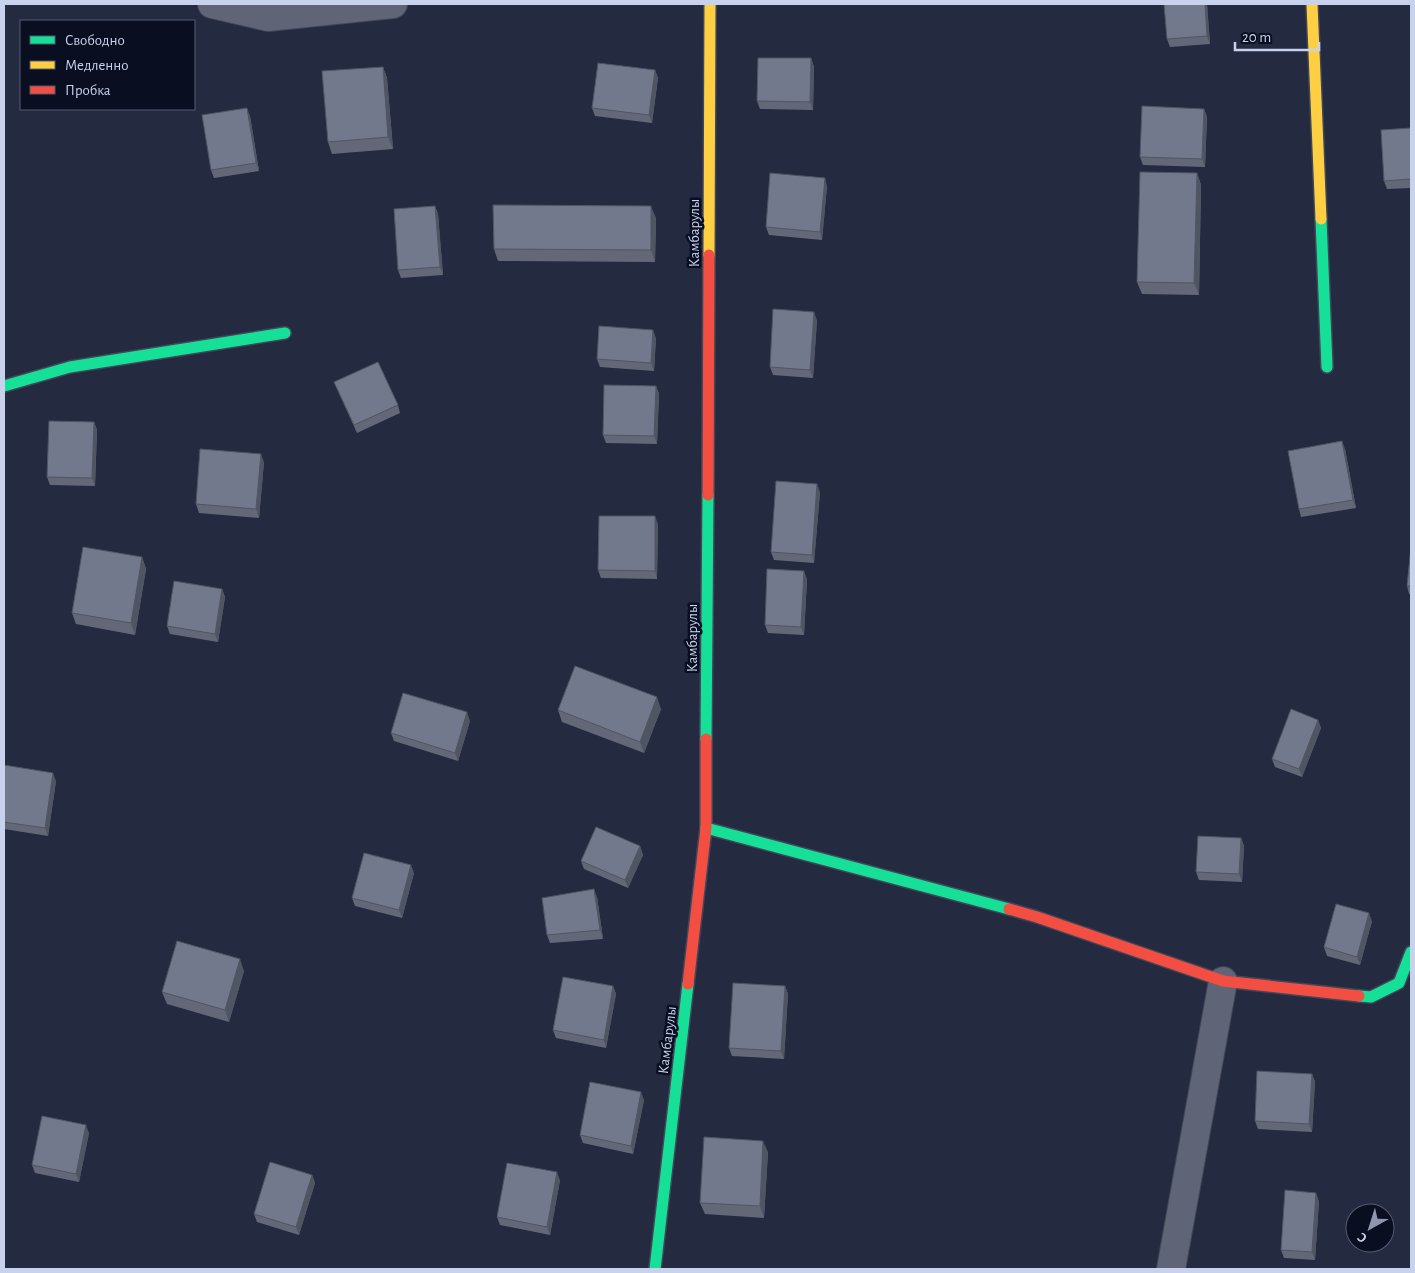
<svg xmlns="http://www.w3.org/2000/svg" width="1415" height="1273" font-family="'Alegreya Sans',sans-serif">
<rect width="100%" height="100%" fill="#242a40"/>
<g fill="none" stroke-linecap="round" stroke-linejoin="round">
<defs>
<g id="street">
<path d="M212,4L268,17L393,4"/>
<path d="M1171,1269L1223,981"/>
</g>
<g id="fast">
<path d="M1321,219L1327,367"/>
<path d="M4,386L70,367L285,333"/>
<path d="M706,739L708,495"/>
<path d="M706,828L1009,909"/>
<path d="M1359,996L1371,997L1399,983L1411,952"/>
<path d="M655,1269L688,984"/>
</g>
<g id="slow">
<path d="M1312,4L1321,219"/>
<path d="M709,255L710,4"/>
</g>
<g id="jam">
<path d="M708,495L709,255"/>
<path d="M1009,909L1037,917L1223,981L1359,996"/>
<path d="M688,984L706,828V739"/>
</g>
</defs>
<!-- street casing -->
<use href="#street" stroke="#414659" stroke-width="30"/>
<!-- fast casing -->
<use href="#fast" stroke="#414659" stroke-width="14"/>
<!-- slow casing -->
<use href="#slow" stroke="#414659" stroke-width="14"/>
<!-- jam casing -->
<use href="#jam" stroke="#414659" stroke-width="14"/>
<!-- street -->
<use href="#street" stroke="#5f6577" stroke-width="28"/>
<!-- fast -->
<use href="#fast" stroke="#16e098" stroke-width="11"/>
<!-- slow -->
<use href="#slow" stroke="#ffcf43" stroke-width="11"/>
<!-- jam -->
<use href="#jam" stroke="#f24e42" stroke-width="11"/>
</g>
<!-- wall -->
<g fill="#636879">
<path d="M1164,4H1207L1210,44L1170,47L1167,39Z"/>
<path d="M1319,4H1386V5Z"/>
<path d="M811,58L814,67L813,110L760,109L757,101Z"/>
<path d="M383,67L387,78L393,149L332,154L328,142Z"/>
<path d="M655,70L658,78L652,123L595,116L592,108Z"/>
<path d="M1204,109L1207,117L1205,167L1143,165L1140,157Z"/>
<path d="M250,116L259,171L214,178L211,170Z"/>
<path d="M1411,128V188L1387,189L1384,181Z"/>
<path d="M1197,173L1201,185L1199,295L1142,294L1137,282Z"/>
<path d="M827,186L822,240L769,235L766,227Z"/>
<path d="M435,206L438,214L443,275L401,278L398,270Z"/>
<path d="M656,218L655,262L498,261L494,249Z"/>
<path d="M817,320L813,378L773,375L770,367Z"/>
<path d="M656,338L654,371L600,367L597,359Z"/>
<path d="M334,382L398,405L400,413L357,433Z"/>
<path d="M656,386L659,394L657,444L606,443L603,435Z"/>
<path d="M94,422L97,430L95,486L50,485L47,477Z"/>
<path d="M1345,449L1356,508L1301,517L1299,509Z"/>
<path d="M264,462L259,518L199,513L196,504Z"/>
<path d="M820,492L814,563L774,560L771,552Z"/>
<path d="M658,524L657,579L601,578L598,570Z"/>
<path d="M1411,547V594H1409L1407,586Z"/>
<path d="M142,557L146,569L135,635L76,624L72,613Z"/>
<path d="M807,579L804,635L768,633L765,625Z"/>
<path d="M222,589L225,597L218,642L170,634L167,626Z"/>
<path d="M661,709L644,753L562,722L558,710Z"/>
<path d="M1318,720L1321,728L1302,777L1275,767L1272,759Z"/>
<path d="M470,721L458,761L394,741L391,733Z"/>
<path d="M4,765L56,781L48,836L4,829Z"/>
<path d="M1241,838L1244,846L1242,882L1199,880L1196,872Z"/>
<path d="M640,846L643,855L628,888L584,869L581,861Z"/>
<path d="M414,873L402,918L355,906L352,898Z"/>
<path d="M597,897L603,939L550,943L547,935Z"/>
<path d="M1372,921L1360,965L1327,956L1324,947Z"/>
<path d="M244,971L229,1022L167,1004L162,992Z"/>
<path d="M613,986L616,994L606,1048L556,1038L553,1030Z"/>
<path d="M785,986L788,994L784,1059L732,1056L729,1048Z"/>
<path d="M1312,1074L1315,1082L1312,1132L1258,1129L1255,1121Z"/>
<path d="M644,1100L633,1154L583,1143L580,1135Z"/>
<path d="M89,1133L79,1182L35,1173L32,1165Z"/>
<path d="M768,1152L764,1218L705,1214L700,1203Z"/>
<path d="M312,1175L315,1183L299,1235L257,1222L254,1214Z"/>
<path d="M560,1180L550,1235L500,1225L497,1217Z"/>
<path d="M1319,1201L1315,1260L1284,1258L1281,1250Z"/>
</g>
<!-- shaded-wall -->
<g fill="#505563">
<path d="M1205,4H1207L1210,44L1207,36Z"/>
<path d="M811,58L814,67L813,110L810,102Z"/>
<path d="M383,67L387,78L393,149L388,137Z"/>
<path d="M655,70L658,78L652,123L649,115Z"/>
<path d="M247,108L250,116L259,171L256,163Z"/>
<path d="M1204,109L1207,117L1205,167L1202,159Z"/>
<path d="M1197,173L1201,185L1199,295L1194,283Z"/>
<path d="M825,178L827,186L822,240L820,232Z"/>
<path d="M435,206L438,214L443,275L440,267Z"/>
<path d="M651,206L656,218L655,262L651,250Z"/>
<path d="M814,312L817,320L813,378L810,370Z"/>
<path d="M653,330L656,338L654,371L651,363Z"/>
<path d="M656,386L659,394L657,444L654,436Z"/>
<path d="M94,422L97,430L95,486L92,478Z"/>
<path d="M1342,441L1345,449L1356,508L1353,500Z"/>
<path d="M261,454L264,462L259,518L256,509Z"/>
<path d="M817,484L820,492L814,563L812,555Z"/>
<path d="M655,516L658,524L657,579L655,571Z"/>
<path d="M142,557L146,569L135,635L131,623Z"/>
<path d="M804,571L807,579L804,635L801,627Z"/>
<path d="M222,589L225,597L218,642L215,634Z"/>
<path d="M657,697L661,709L644,753L640,742Z"/>
<path d="M467,712L470,721L458,761L455,753Z"/>
<path d="M1318,720L1321,728L1302,777L1299,769Z"/>
<path d="M53,773L56,781L48,836L45,828Z"/>
<path d="M1241,838L1244,846L1242,882L1239,874Z"/>
<path d="M640,846L643,855L628,888L625,880Z"/>
<path d="M411,865L414,873L402,918L399,910Z"/>
<path d="M594,889L597,897L603,939L600,930Z"/>
<path d="M1369,913L1372,921L1360,965L1357,957Z"/>
<path d="M240,959L244,971L229,1022L225,1010Z"/>
<path d="M613,986L616,994L606,1048L604,1040Z"/>
<path d="M785,986L788,994L784,1059L781,1051Z"/>
<path d="M1312,1074L1315,1082L1312,1132L1309,1124Z"/>
<path d="M641,1092L644,1100L633,1154L631,1146Z"/>
<path d="M86,1125L89,1133L79,1182L76,1174Z"/>
<path d="M763,1141L768,1152L764,1218L760,1206Z"/>
<path d="M557,1172L560,1180L550,1235L547,1227Z"/>
<path d="M312,1175L315,1183L299,1235L296,1227Z"/>
<path d="M1316,1193L1319,1201L1315,1260L1312,1252Z"/>
</g>
<!-- building -->
<g fill="#73798d" stroke="#505563">
<path d="M1164,4H1205L1207,36L1167,39Z"/>
<path d="M758,58H811L810,102L757,101Z"/>
<path d="M598,63L655,70L649,115L592,108Z"/>
<path d="M383,67L388,137L328,142L322,71Z"/>
<path d="M1142,106L1204,109L1202,159L1140,157Z"/>
<path d="M247,108L256,163L211,170L202,115Z"/>
<path d="M1411,128V179L1384,181L1381,130Z"/>
<path d="M1140,172L1197,173L1194,283L1137,282Z"/>
<path d="M770,173L825,178L820,232L766,227Z"/>
<path d="M493,205L651,206V250L494,249Z"/>
<path d="M435,206L440,267L398,270L394,209Z"/>
<path d="M773,309L814,312L810,370L770,367Z"/>
<path d="M599,326L653,330L651,363L597,359Z"/>
<path d="M378,362L398,405L354,425L334,382Z"/>
<path d="M604,385L656,386L654,436L603,435Z"/>
<path d="M49,421L94,422L92,478L47,477Z"/>
<path d="M1342,441L1353,500L1299,509L1288,451Z"/>
<path d="M200,449L261,454L256,509L196,504Z"/>
<path d="M776,481L817,484L812,555L771,552Z"/>
<path d="M599,516H655V571L598,570Z"/>
<path d="M83,547L142,557L131,623L72,613Z"/>
<path d="M1411,547V586H1407Z"/>
<path d="M767,569L804,571L801,627L765,625Z"/>
<path d="M174,581L222,589L215,634L167,626Z"/>
<path d="M575,666L657,697L640,742L558,710Z"/>
<path d="M403,693L467,712L455,753L391,733Z"/>
<path d="M1291,709L1318,720L1299,769L1272,759Z"/>
<path d="M4,765L53,773L45,828L4,822Z"/>
<path d="M596,827L640,846L625,880L581,861Z"/>
<path d="M1198,836L1241,838L1239,874L1196,872Z"/>
<path d="M364,853L411,865L399,910L352,898Z"/>
<path d="M594,889L600,930L547,935L542,898Z"/>
<path d="M1336,904L1369,913L1357,957L1324,947Z"/>
<path d="M177,941L240,959L225,1010L162,992Z"/>
<path d="M563,977L613,986L604,1040L553,1030Z"/>
<path d="M733,983L785,986L781,1051L729,1048Z"/>
<path d="M1257,1071L1312,1074L1309,1124L1255,1121Z"/>
<path d="M590,1082L641,1092L631,1146L580,1135Z"/>
<path d="M42,1116L86,1125L76,1174L32,1165Z"/>
<path d="M704,1137L763,1141L760,1206L700,1203Z"/>
<path d="M270,1162L312,1175L296,1227L254,1214Z"/>
<path d="M507,1163L557,1172L547,1227L497,1217Z"/>
<path d="M1285,1190L1316,1193L1312,1252L1281,1250Z"/>
</g>
<g text-anchor="middle" stroke-width="5" stroke-linejoin="round" paint-order="stroke">
<!-- street labels -->
<g font-size="15" fill="#c8d2ec" stroke="#090e20">
<text transform="translate(694 233) rotate(-90)" y="5">Камбарулы</text>
<text transform="translate(692 638) rotate(-90)" y="5">Камбарулы</text>
<text transform="translate(667 1040) rotate(-83)" y="5">Камбарулы</text>
</g>
</g>
<!-- border -->
<rect width="1415" height="1273" fill="none" stroke="#c8d2ec" stroke-width="10"/>
<!-- legend -->
<rect x="20" y="20" width="175" height="90" fill="#090e20" stroke="#555c72"/>
<rect x="30" y="36" width="25" height="8" fill="#16e098" stroke="#555c72"/>
<text x="65" y="45" font-size="15" fill="#c8d2ec">Свободно</text>
<rect x="30" y="61" width="25" height="8" fill="#ffcf43" stroke="#555c72"/>
<text x="65" y="70" font-size="15" fill="#c8d2ec">Медленно</text>
<rect x="30" y="86" width="25" height="8" fill="#f24e42" stroke="#555c72"/>
<text x="65" y="95" font-size="15" fill="#c8d2ec">Пробка</text>
<!-- north arrow -->
<g transform="translate(1370 1228) rotate(219)"><circle r="24" fill="#090e20" stroke="#555c72"/>
<path d="M0-4L9 19L0 12L-9 19Z" fill="#8f97b0"/>
<text y="-8" font-size="14" font-weight="bold" text-anchor="middle" fill="#c8d2ec">С</text>
</g>
<!-- scale -->
<path d="M1235 42v8h84v-8" fill="none" stroke="#c8d2ec" stroke-width="2.5"/>
<text x="1242" y="42" font-size="15" fill="#c8d2ec" stroke="#090e20" stroke-width="4" paint-order="stroke">20 m</text>
</svg>
